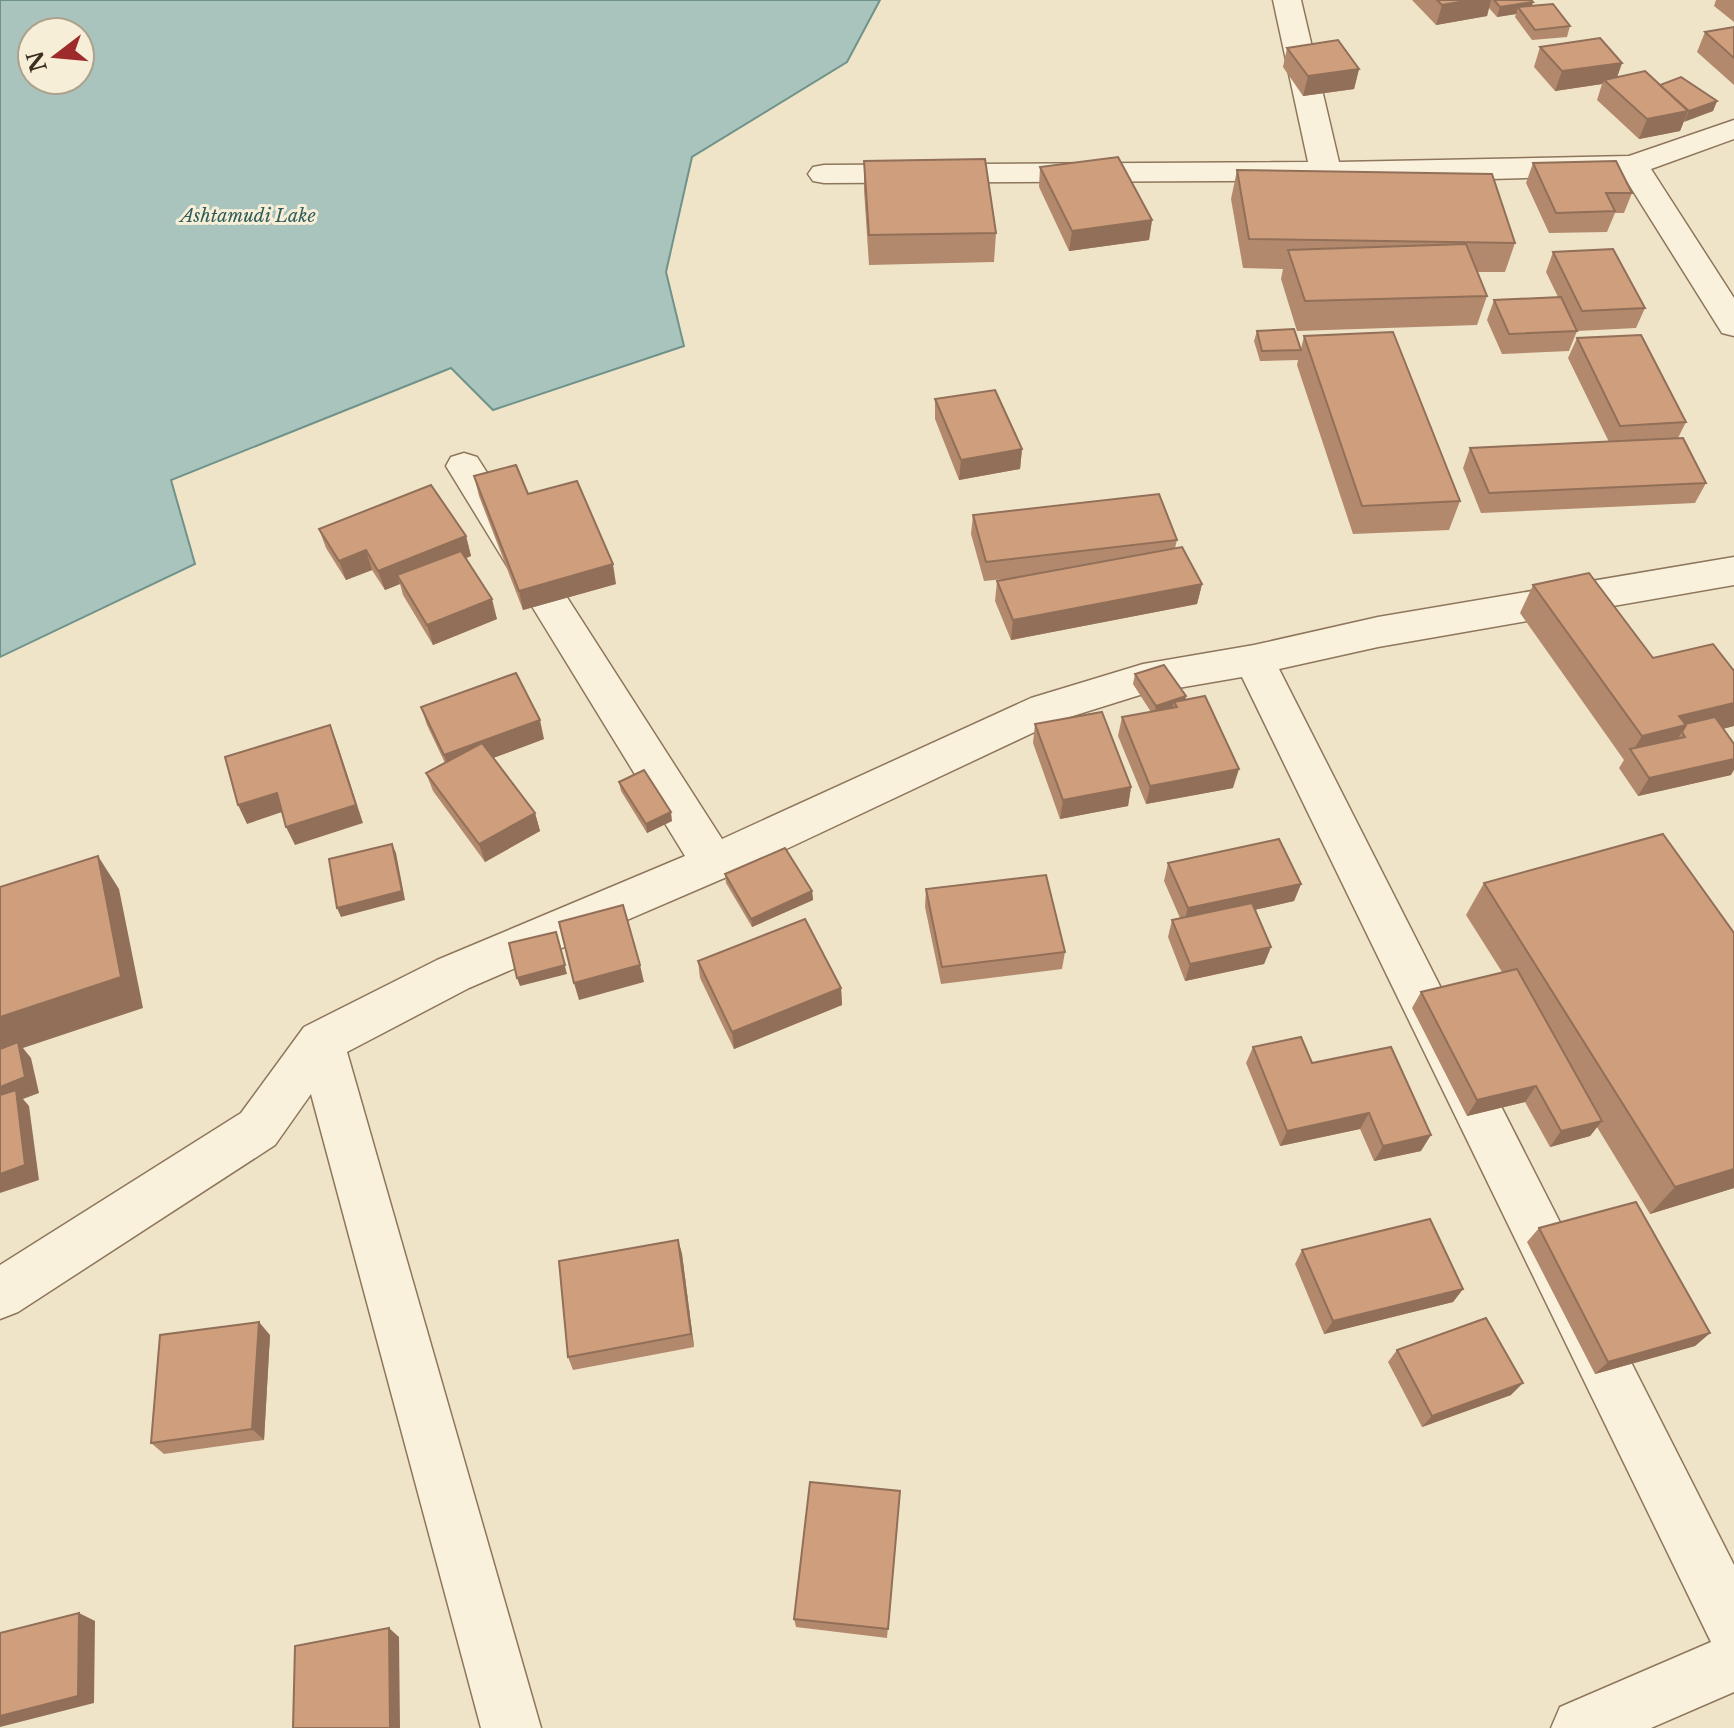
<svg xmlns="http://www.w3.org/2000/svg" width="1734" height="1728" font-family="'Libre Baskerville',serif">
<rect width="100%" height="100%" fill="#f0e4c8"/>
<!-- water -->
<path fill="#a9c4bc" stroke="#6f938a" stroke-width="2" fill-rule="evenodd" d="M0,0H880L847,62L692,157L666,272L684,346L493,410L451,368L171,480L195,564L0,657ZM32,32H80V80H32Z"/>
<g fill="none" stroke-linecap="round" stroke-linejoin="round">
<defs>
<g id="street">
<path d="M1273,0H1301L1339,162L1629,156L1734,120V139L1651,169L1734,298V336L1722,333L1623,175L1456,180L824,183L813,181L808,174L813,167L824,165L1308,162Z"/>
<path d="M464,453L477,457L722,839L1031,698L1143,664L1254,645L1378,617L1734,557V585L1378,647L1279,669L1734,1565V1692L1651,1728H1551L1560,1707L1711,1642L1242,677L1143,694L1060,720L729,876L469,988L347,1052L541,1728H481L311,1094L275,1145L18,1312L0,1319V1265L241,1113L304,1027L437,960L685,856L446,466L451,457Z"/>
</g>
</defs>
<!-- street casing -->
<use href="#street" stroke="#8d765c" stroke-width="3"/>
<!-- street -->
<use href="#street" fill="#faf1dc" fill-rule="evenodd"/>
</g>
<!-- wall -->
<g fill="#b2896c">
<path d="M1412,0H1531L1532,6L1570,26L1567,37L1532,40L1515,17L1516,14L1497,17L1489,8L1487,16L1436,25Z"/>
<path d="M1716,0H1734V22L1714,6Z"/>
<path d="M1734,27V85L1697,52L1705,32Z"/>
<path d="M1540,47L1622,63L1617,77L1660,85L1717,101L1713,111L1684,121L1680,131L1639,139L1597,100L1602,84L1555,91L1534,67Z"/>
<path d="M1287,48L1359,69L1354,89L1303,96L1283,67Z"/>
<path d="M864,161L996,233L994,262L869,265L864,190Z"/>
<path d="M1533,163L1632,193L1624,213H1615L1607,232L1549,233L1526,183Z"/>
<path d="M1040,167L1152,220L1149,240L1069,251L1039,187Z"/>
<path d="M1237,170L1515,243L1505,272H1477L1487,296L1477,325L1297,331L1281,279L1283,269L1243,268L1231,199Z"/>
<path d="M1553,252L1645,308L1636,328L1577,331L1569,351L1502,354L1487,320L1494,300L1558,297L1546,272Z"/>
<path d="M1257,331L1301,349L1304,336L1460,501L1449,530L1353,534L1297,365L1298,360L1260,361L1254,341Z"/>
<path d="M1577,338L1686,422L1678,438L1706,483L1695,503L1481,513L1463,468L1470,448L1609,442L1568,358Z"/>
<path d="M935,399L1022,449L1020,469L959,480L935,419Z"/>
<path d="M474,476L528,494L616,584L523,610L479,496Z"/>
<path d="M973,515L1177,540L1175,548L1202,584L1197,604L1011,640L995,601L997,581L1015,578L984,581L971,534Z"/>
<path d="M319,529L466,536L471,556L466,558L497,619L433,645L403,595L400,584L385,590L372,570L346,580L326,548Z"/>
<path d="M1533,585L1653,658L1734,671V726L1723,729L1731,775L1638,796L1619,768L1624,760L1520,613Z"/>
<path d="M1135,674L1186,696L1185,700L1233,788L1146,804L1118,736L1122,717L1151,712L1133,684Z"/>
<path d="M421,707L544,739L493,758L535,813L540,831L485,862L433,791L426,773L445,763L427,725Z"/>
<path d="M1035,724L1131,787L1128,806L1060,819L1033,743Z"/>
<path d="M619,782L672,821L647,833L621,791Z"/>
<path d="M1168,863L1301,884L1294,901L1254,910L1271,947L1264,964L1185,981L1168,937L1172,920L1180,918L1164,881Z"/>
<path d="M725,874L812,891L813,900L752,927L726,883Z"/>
<path d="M1484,883L1734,933V1188L1650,1214L1597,1127L1590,1136L1550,1147L1525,1102L1467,1116L1412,1008L1421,992L1502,972L1466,915Z"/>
<path d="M926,889L1065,952L1062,969L941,984L925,907Z"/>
<path d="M698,961L841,988L842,1005L734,1049L700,978Z"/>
<path d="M1253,1047L1312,1063L1421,1151L1374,1161L1360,1129L1280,1146L1246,1063Z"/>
<path d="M1539,1228L1710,1333L1695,1346L1595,1374L1527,1242Z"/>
<path d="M678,1240L682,1254L694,1347L573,1370L568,1357Z"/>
<path d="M1302,1250L1463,1289L1453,1302L1324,1334L1295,1264Z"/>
<path d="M270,1335L264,1440L164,1454L151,1443Z"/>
<path d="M1397,1350L1511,1395L1422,1427L1388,1362Z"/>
<path d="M900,1491L887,1638L796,1627L794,1619Z"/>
</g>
<!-- shaded-wall -->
<g fill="#916f58">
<path d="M1471,0H1491L1487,16L1436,25L1442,5Z"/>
<path d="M1533,2L1530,12L1518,7L1516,14L1497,17L1500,7Z"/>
<path d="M1622,63L1615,83L1604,80L1602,84L1555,91L1562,71Z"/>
<path d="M1359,69L1354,89L1303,96L1308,76Z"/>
<path d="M1717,101L1713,111L1684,122L1689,111Z"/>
<path d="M1688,111L1680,131L1639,139L1647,119Z"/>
<path d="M1152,220L1149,240L1069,251L1072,231Z"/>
<path d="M1022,449L1020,469L959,480L961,460Z"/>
<path d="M466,536L471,556L402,584L397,575L400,584L385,590L378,571Z"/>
<path d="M366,550L372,570L346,580L339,561Z"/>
<path d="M613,564L616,584L523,610L519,591Z"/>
<path d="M1202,584L1197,604L1011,640L1013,620Z"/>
<path d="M492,599L497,619L433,645L427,625Z"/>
<path d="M1186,696L1184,706L1174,702L1172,709L1154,716L1156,706Z"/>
<path d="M1734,703V726L1685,738L1682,732L1669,752H1632L1642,736L1679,716Z"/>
<path d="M540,720L544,739L450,774L444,755Z"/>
<path d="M330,725L337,743L363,823L295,845L286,827Z"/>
<path d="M1734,759V770L1731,775L1638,796L1649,778Z"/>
<path d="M1239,769L1233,788L1146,804L1150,786Z"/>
<path d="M1131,787L1128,806L1060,819L1063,800Z"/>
<path d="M277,793L285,811L247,824L238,805Z"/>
<path d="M671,812L672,821L647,833L646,824Z"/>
<path d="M535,813L540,831L485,862L479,844Z"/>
<path d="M392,844L396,853L405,900L341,917L337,908Z"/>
<path d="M98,856L119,889L143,1008L23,1048L31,1058L39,1093L23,1099L29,1106L39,1180L0,1193V1017Z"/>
<path d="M1301,884L1294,901L1183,926L1188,908Z"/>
<path d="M812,891L813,900L752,927L751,919Z"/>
<path d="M556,932L567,974L520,986L517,978Z"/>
<path d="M1271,947L1264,964L1185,981L1190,964Z"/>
<path d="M640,965L644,982L579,1000L574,983Z"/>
<path d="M841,988L842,1005L734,1049L732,1032Z"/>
<path d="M1536,1086L1525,1102L1467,1116L1477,1100Z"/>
<path d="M1369,1113L1360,1129L1280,1146L1287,1131Z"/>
<path d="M1602,1121L1590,1136L1550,1147L1561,1131Z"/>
<path d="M1431,1135L1421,1151L1374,1161L1383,1146Z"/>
<path d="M1734,1169V1188L1650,1214L1675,1187Z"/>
<path d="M678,1240L682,1254L694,1347L691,1334Z"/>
<path d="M1463,1289L1453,1302L1324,1334L1333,1321Z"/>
<path d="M259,1322L270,1335L264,1440L252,1429Z"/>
<path d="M1710,1333L1695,1346L1595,1374L1608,1362Z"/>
<path d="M1523,1383L1511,1395L1422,1427L1432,1416Z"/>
<path d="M79,1613L95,1621L94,1703L0,1727V1716Z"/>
<path d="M389,1628L399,1637L400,1728H390Z"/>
</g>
<!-- building -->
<g fill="#cf9f7d" stroke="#916f58" stroke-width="2">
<path d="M1437,0H1471L1442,5Z"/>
<path d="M1494,0H1531L1533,2L1500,7Z"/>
<path d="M1553,4L1570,26L1535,30L1518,7Z"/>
<path d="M1734,27V58L1705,32Z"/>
<path d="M1600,38L1622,63L1562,71L1540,47Z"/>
<path d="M1338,40L1359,69L1308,76L1287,48Z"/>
<path d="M1645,71L1688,111L1647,119L1604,80Z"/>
<path d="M1681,77L1717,101L1689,111L1660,85Z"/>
<path d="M1118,157L1152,220L1072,231L1040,167Z"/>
<path d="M985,159L996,233L869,235L864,161Z"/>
<path d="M1616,161L1632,193H1606L1615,211L1556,213L1533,163Z"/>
<path d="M1237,170L1492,174L1515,243L1249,239Z"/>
<path d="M1466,244L1487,296L1305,301L1288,250Z"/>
<path d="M1613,249L1645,308L1582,311L1553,252Z"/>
<path d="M1561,297L1577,331L1509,334L1494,300Z"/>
<path d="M1294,329L1301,350L1262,351L1257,331Z"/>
<path d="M1393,332L1460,501L1362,506L1304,336Z"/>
<path d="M1641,335L1686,422L1620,426L1577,338Z"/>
<path d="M995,390L1022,449L961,460L935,399Z"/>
<path d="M1683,438L1706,483L1489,493L1470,448Z"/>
<path d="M516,465L528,494L577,481L613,564L519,591L474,476Z"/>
<path d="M431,485L466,536L378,571L366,550L339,561L319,529Z"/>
<path d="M1159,494L1177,540L986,562L973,515Z"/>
<path d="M1182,547L1202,584L1013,620L997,581Z"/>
<path d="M461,551L492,599L427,625L397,575Z"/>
<path d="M1589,573L1653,658L1713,644L1734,671V703L1679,716L1686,725L1642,736L1533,585Z"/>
<path d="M1164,665L1186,696L1156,706L1135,674Z"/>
<path d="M516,673L540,720L444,755L421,707Z"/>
<path d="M1205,696L1239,769L1150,786L1122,717L1177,707L1174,702Z"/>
<path d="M1102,712L1131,787L1063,800L1035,724Z"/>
<path d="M1715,717L1734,744V759L1649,778L1630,749L1685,737L1682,732L1686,725L1685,724Z"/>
<path d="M330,725L356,805L286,827L277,793L238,805L225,757Z"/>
<path d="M482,743L535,813L479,844L426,773Z"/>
<path d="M644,770L671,812L646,824L619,782Z"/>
<path d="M1663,834L1734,933V1169L1675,1187L1484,883Z"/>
<path d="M1279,839L1301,884L1188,908L1168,863Z"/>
<path d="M392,844L402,891L337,908L329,859Z"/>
<path d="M785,848L812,891L751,919L725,874Z"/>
<path d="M98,856L121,977L0,1017V887Z"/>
<path d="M1046,875L1065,952L942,967L926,889Z"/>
<path d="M1252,903L1271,947L1190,964L1172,920Z"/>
<path d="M623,905L640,965L574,983L559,922Z"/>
<path d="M805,919L841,988L732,1032L698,961Z"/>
<path d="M556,932L565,965L517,978L509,943Z"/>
<path d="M1517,969L1602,1121L1561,1131L1536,1086L1477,1100L1421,992Z"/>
<path d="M1301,1037L1312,1063L1391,1047L1431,1135L1383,1146L1369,1113L1287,1131L1253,1047Z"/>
<path d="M18,1042L25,1077L0,1087V1049Z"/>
<path d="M16,1090L25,1165L0,1174V1095Z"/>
<path d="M1636,1202L1710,1333L1608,1362L1539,1228Z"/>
<path d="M1430,1219L1463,1289L1333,1321L1302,1250Z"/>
<path d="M678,1240L691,1334L568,1357L559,1261Z"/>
<path d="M1486,1318L1523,1383L1432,1416L1397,1350Z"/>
<path d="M259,1322L252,1429L151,1443L160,1335Z"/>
<path d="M810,1482L900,1491L888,1629L794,1619Z"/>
<path d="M79,1613L78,1696L0,1716V1633Z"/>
<path d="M389,1628L390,1728H293L295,1646Z"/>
</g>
<g text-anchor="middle" stroke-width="6" stroke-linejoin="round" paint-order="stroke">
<!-- far-water labels -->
<g font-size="18" font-style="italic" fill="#2f5d5a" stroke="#f7eed8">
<text x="248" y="222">Ashtamudi Lake</text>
</g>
</g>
<!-- north arrow -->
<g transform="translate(56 56) rotate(254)"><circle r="38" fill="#f7eed8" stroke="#ada18e" stroke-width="2"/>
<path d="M0-6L14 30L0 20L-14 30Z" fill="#9e2a2b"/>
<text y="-12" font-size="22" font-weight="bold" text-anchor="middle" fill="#3d2e20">N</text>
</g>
</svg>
